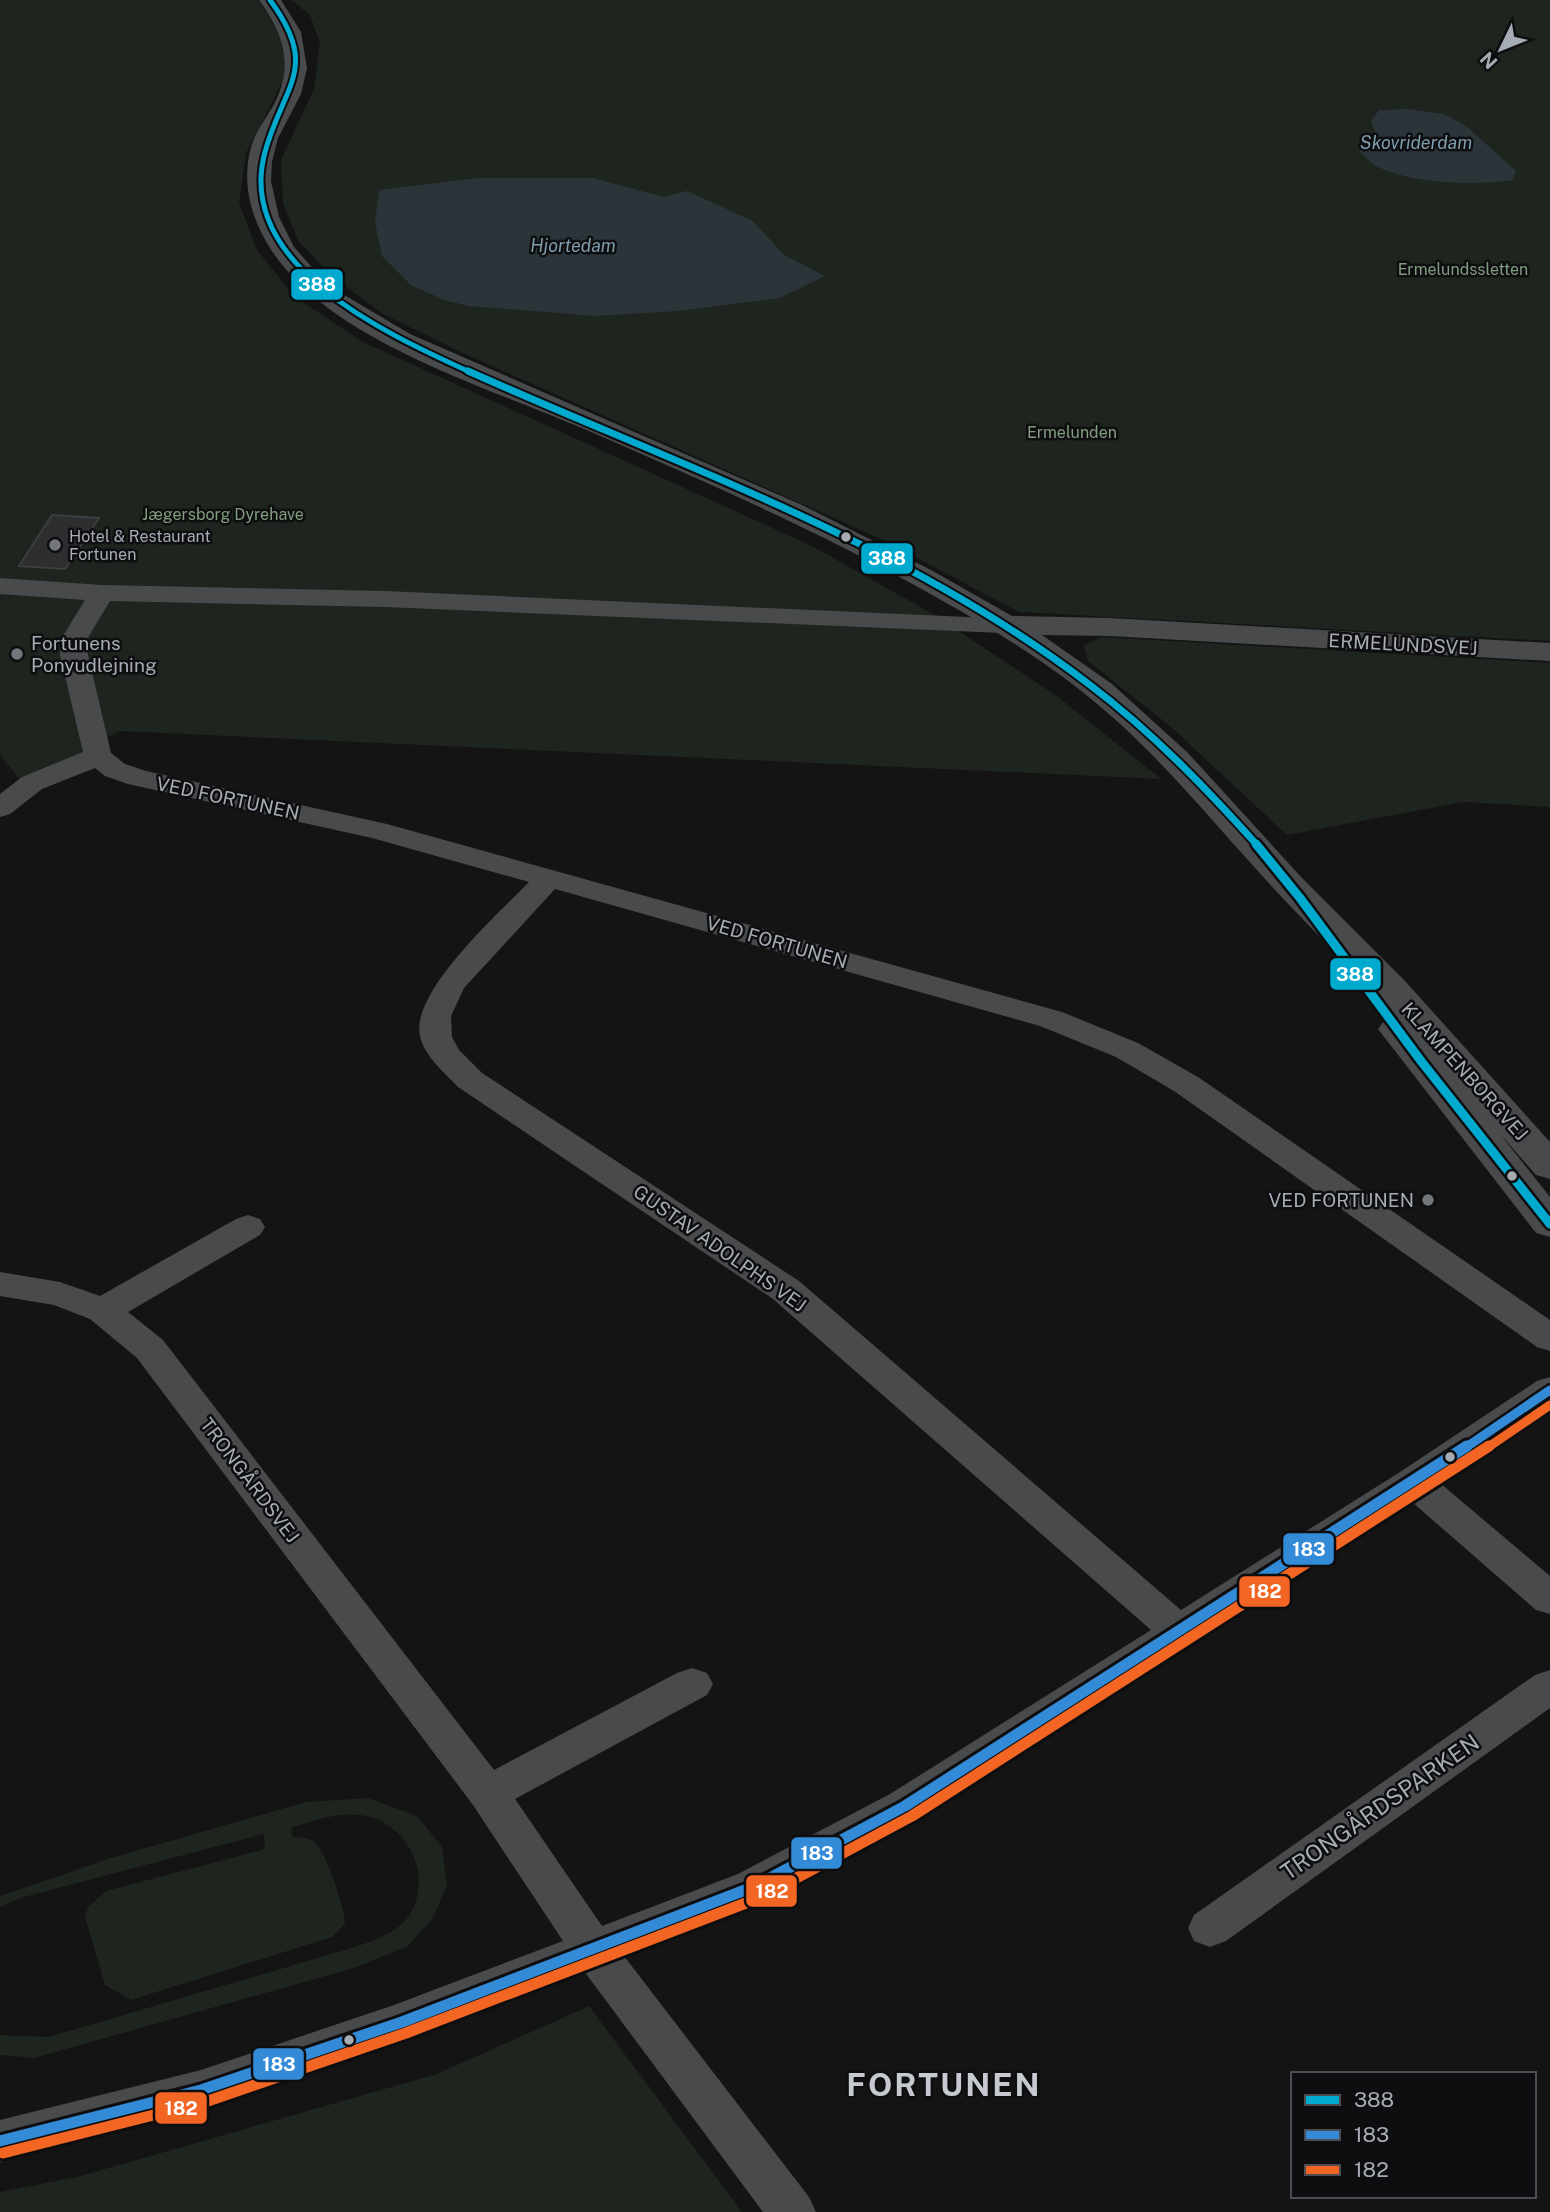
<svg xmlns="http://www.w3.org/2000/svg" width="1550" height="2212" font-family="'Public Sans',sans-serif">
<rect width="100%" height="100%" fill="#141414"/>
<!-- green -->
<g fill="#1e241e">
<path d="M0,0H258L286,38L284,79L246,153L239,203L257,250L295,297L363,342L810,545L933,614L1057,696L1161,779L119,731L25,786L0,755Z"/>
<path d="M291,0H1550V641L1019,612L881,539L467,355L383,314L332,276L299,242L283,204L281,160L314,89L320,43L310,15Z"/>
<path d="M1101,637L1550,663V807L1463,802L1287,835L1171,727L1088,661L1084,646Z"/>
<path d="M368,1798L417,1816L442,1847L447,1885L433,1918L408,1946L354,1968L34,2058L0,2055V2035L49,2037L355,1947C375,1940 398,1933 410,1914C434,1874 406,1820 360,1815C338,1812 311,1821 291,1828L293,1837C302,1838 312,1837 318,1846C328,1858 345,1909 345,1924L332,1937L131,2000L105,1985L85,1917L88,1907L106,1891L265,1849L264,1834L20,1898L0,1907V1896L111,1858L306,1802Z"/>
<path d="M589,2006L742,2212H0V2192L77,2177L437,2074Z"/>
</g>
<!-- water -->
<g fill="#2b3438">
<path d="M1408,109L1444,114L1466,126L1516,171L1513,180C1475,186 1411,184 1376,166C1370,163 1365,156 1359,151L1377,137L1371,121L1379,110Z"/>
<path d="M478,178H593L664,197L687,191L753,221L784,255L825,276L780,298L679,311L594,316L469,306L444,300L411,285L382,256L375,222L379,190Z"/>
</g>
<!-- building -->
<path fill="#2e2e30" stroke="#3c3e40" stroke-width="2" d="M52,515L99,518L65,569L19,566Z"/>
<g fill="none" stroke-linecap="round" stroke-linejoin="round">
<!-- minor -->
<g fill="#484a4c" fill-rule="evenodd">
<path d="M0,578L102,585L385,591L1012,619L1016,625L1012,631L1003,633L385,607L110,601L87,639L88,655L111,753L125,764L146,771L387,824L1062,1012L1138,1043L1198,1077L1550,1320V1351L1537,1347L1174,1091L1116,1057L1040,1026L555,889L464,988L451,1016L452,1037L459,1050L482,1073L799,1281L1181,1610L1400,1472L1537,1381L1550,1377V1408L1440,1483L1550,1576V1614L1536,1610L1412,1502L920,1818L768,1900L624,1956L809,2197L816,2212H763L584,1971L418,2036L201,2110L0,2162V2120L201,2070L394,2005L563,1941L473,1805L137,1358L90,1319L54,1305L0,1296V1272L60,1282L100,1296L236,1219L248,1215L260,1219L265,1227L260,1235L128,1312L163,1340L494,1770L677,1673L692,1668L707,1673L713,1684L707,1695L515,1799L602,1926L738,1874L890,1794L1151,1630L773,1299L458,1087C445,1073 424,1056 420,1036C410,992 499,913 529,882L372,838L128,784L105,776L95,768L42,789L10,814L0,817V794L22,777L83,752L60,655L61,639L85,600L0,594Z"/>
<path d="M1550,1670V1708L1226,1941L1210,1947L1194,1941L1188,1928L1194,1915L1535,1675Z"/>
</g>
<!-- tertiary -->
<path fill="#484a4c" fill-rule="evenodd" d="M259,0H281L301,32L307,68L301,94L278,138L272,162L271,181L279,217L294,247L317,273L346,296L410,334L802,505L931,570L1012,616L1110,618L1550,643V661L1110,636L1042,635L1112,684L1188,753L1302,878L1405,981L1550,1142V1179L1536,1175L1500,1134L1550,1197V1237L1536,1233L1378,1029L1384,1021L1398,1018C1359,975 1317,935 1277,892C1224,835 1176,775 1118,722C1063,672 999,632 934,596C823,533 706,482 589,431C497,391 348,346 284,267C256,234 238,188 252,144C257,128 269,115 276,100C294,63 282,31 259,0Z"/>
<defs>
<path id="bus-1-far2" d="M270,0C321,69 283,85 265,152C234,266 389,335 472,373"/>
<path id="bus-1-far1" d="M468,371C680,466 904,542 1090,685C1152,732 1206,788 1258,846"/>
<path id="bus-1" d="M1256,844L1300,898L1421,1061L1550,1224"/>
<path id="bus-2-far1" d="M1465,1448L1550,1390"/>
<path id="bus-2" d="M0,2141L201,2090L402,2022L753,1887L905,1806L1467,1446"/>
<path id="bus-3-far1" d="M1487,1448L1550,1405"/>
<path id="bus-3" d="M3,2153L205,2102L406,2033L759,1898L912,1816L1489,1446"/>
</defs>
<!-- bus-1-far2 casing -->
<use href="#bus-1-far2" stroke="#0e0e10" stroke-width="9"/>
<!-- bus-1-far1 casing -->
<use href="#bus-1-far1" stroke="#0e0e10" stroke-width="11"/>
<!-- bus-1 casing -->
<use href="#bus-1" stroke="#0e0e10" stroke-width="14"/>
<!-- bus-2-far1 casing -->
<use href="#bus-2-far1" stroke="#0e0e10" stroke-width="14"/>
<!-- bus-2 casing -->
<use href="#bus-2" stroke="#0e0e10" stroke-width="17"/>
<!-- bus-3-far1 casing -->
<use href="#bus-3-far1" stroke="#0e0e10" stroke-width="14"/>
<!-- bus-3 casing -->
<use href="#bus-3" stroke="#0e0e10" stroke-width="17"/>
<!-- bus-1-far2 -->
<use href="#bus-1-far2" stroke="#00a9ce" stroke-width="5"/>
<!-- bus-1-far1 -->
<use href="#bus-1-far1" stroke="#00a9ce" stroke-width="7"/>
<!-- bus-1 -->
<use href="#bus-1" stroke="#00a9ce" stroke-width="9"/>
<!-- bus-2-far1 -->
<use href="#bus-2-far1" stroke="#338bd7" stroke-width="9"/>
<!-- bus-2 -->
<use href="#bus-2" stroke="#338bd7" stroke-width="11"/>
<!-- bus-3-far1 -->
<use href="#bus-3-far1" stroke="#f26522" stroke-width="9"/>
<!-- bus-3 -->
<use href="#bus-3" stroke="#f26522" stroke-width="11"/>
</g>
<!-- markers -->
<g fill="#a6acb4" stroke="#0e0e10" stroke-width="2.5">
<circle cx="846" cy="537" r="6"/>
<circle cx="1512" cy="1176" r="6"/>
<circle cx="1450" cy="1457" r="6"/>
<circle cx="349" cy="2040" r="6"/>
</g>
<g fill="#73777c" stroke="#0e0e10" stroke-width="2.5">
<circle cx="55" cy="545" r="7"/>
<circle cx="17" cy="654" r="7"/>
<circle cx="1428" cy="1200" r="7"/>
</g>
<g text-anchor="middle" stroke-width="5" stroke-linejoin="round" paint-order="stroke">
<!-- far-park labels -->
<g font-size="16" fill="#809e7e" stroke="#0e0e10">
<text x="1463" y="275">Ermelundssletten</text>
<text x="1072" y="438">Ermelunden</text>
<text x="223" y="520">Jægersborg Dyrehave</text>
</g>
<!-- far-poi labels -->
<g font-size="16" fill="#a6acb4" stroke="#0e0e10" text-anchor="start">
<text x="69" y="542">Hotel &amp; Restaurant<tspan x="69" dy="18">Fortunen</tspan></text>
</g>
<!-- far-water labels -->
<g font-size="18" font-style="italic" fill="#7e9dad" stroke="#0e0e10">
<text x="1416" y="149">Skovriderdam</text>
<text x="573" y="252">Hjortedam</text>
</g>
<!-- poi labels -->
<g font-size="19" fill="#a6acb4" stroke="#0e0e10" text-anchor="start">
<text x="31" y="650">Fortunens<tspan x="31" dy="22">Ponyudlejning</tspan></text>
<text x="1414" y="1207" text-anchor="end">VED FORTUNEN</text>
</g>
<!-- street labels -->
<g font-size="19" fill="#a6acb4" stroke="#0e0e10">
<text transform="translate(1403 644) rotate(3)" y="7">ERMELUNDSVEJ</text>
<text transform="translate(228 798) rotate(12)" y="7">VED FORTUNEN</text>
<text transform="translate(777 942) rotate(16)" y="7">VED FORTUNEN</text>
<text transform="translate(1465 1071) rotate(48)" y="7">KLAMPENBORGVEJ</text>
<text transform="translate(720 1248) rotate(35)" y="7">GUSTAV ADOLPHS VEJ</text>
<text transform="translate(250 1480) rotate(53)" y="7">TRONGÅRDSVEJ</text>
</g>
<!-- near-street labels -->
<g font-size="23" fill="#a6acb4" stroke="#0e0e10">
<text transform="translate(1380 1807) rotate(-35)" y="8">TRONGÅRDSPARKEN</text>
</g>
<!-- near-district labels -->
<g font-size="32" font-weight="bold" letter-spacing="2" fill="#c6cad0" stroke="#0e0e10">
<text x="944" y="2096">FORTUNEN</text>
</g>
</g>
<g stroke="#0e0e10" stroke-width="2.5">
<rect x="290" y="268" width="54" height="33" rx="7" fill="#00a9ce"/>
<rect x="860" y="542" width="54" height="33" rx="7" fill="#00a9ce"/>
<rect x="1329" y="957" width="53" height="34" rx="7" fill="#00a9ce"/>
<rect x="1282" y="1532" width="53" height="34" rx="7" fill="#338bd7"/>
<rect x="1238" y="1575" width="53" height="33" rx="7" fill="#f26522"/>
<rect x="790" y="1836" width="53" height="34" rx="7" fill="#338bd7"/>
<rect x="745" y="1874" width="53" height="34" rx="7" fill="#f26522"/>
<rect x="252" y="2047" width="53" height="34" rx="7" fill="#338bd7"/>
<rect x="154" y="2091" width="54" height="34" rx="7" fill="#f26522"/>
</g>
<g font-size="19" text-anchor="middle" font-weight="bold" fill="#fff">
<text x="317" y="291">388</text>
<text x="887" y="565">388</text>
<text x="1355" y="981">388</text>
<text x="1309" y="1556">183</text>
<text x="1265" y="1598">182</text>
<text x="817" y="1860">183</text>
<text x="772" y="1898">182</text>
<text x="279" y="2071">183</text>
<text x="181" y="2115">182</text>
</g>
<!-- legend -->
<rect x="1291" y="2072" width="245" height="126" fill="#0e0e10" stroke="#4b4d52" stroke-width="2"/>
<rect x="1305" y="2095" width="35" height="10" fill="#00a9ce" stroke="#4b4d52" stroke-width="2"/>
<text x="1354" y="2107" font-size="21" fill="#a6acb4">388</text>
<rect x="1305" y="2130" width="35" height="10" fill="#338bd7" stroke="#4b4d52" stroke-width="2"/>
<text x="1354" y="2142" font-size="21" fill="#a6acb4">183</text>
<rect x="1305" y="2165" width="35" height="10" fill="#f26522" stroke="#4b4d52" stroke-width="2"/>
<text x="1354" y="2177" font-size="21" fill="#a6acb4">182</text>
<!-- north arrow -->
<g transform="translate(1501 49) rotate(227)" stroke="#0e0e10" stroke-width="5" paint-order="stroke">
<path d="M0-5L12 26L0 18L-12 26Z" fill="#a6acb4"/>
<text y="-10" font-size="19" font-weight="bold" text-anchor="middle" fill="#a6acb4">N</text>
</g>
</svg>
